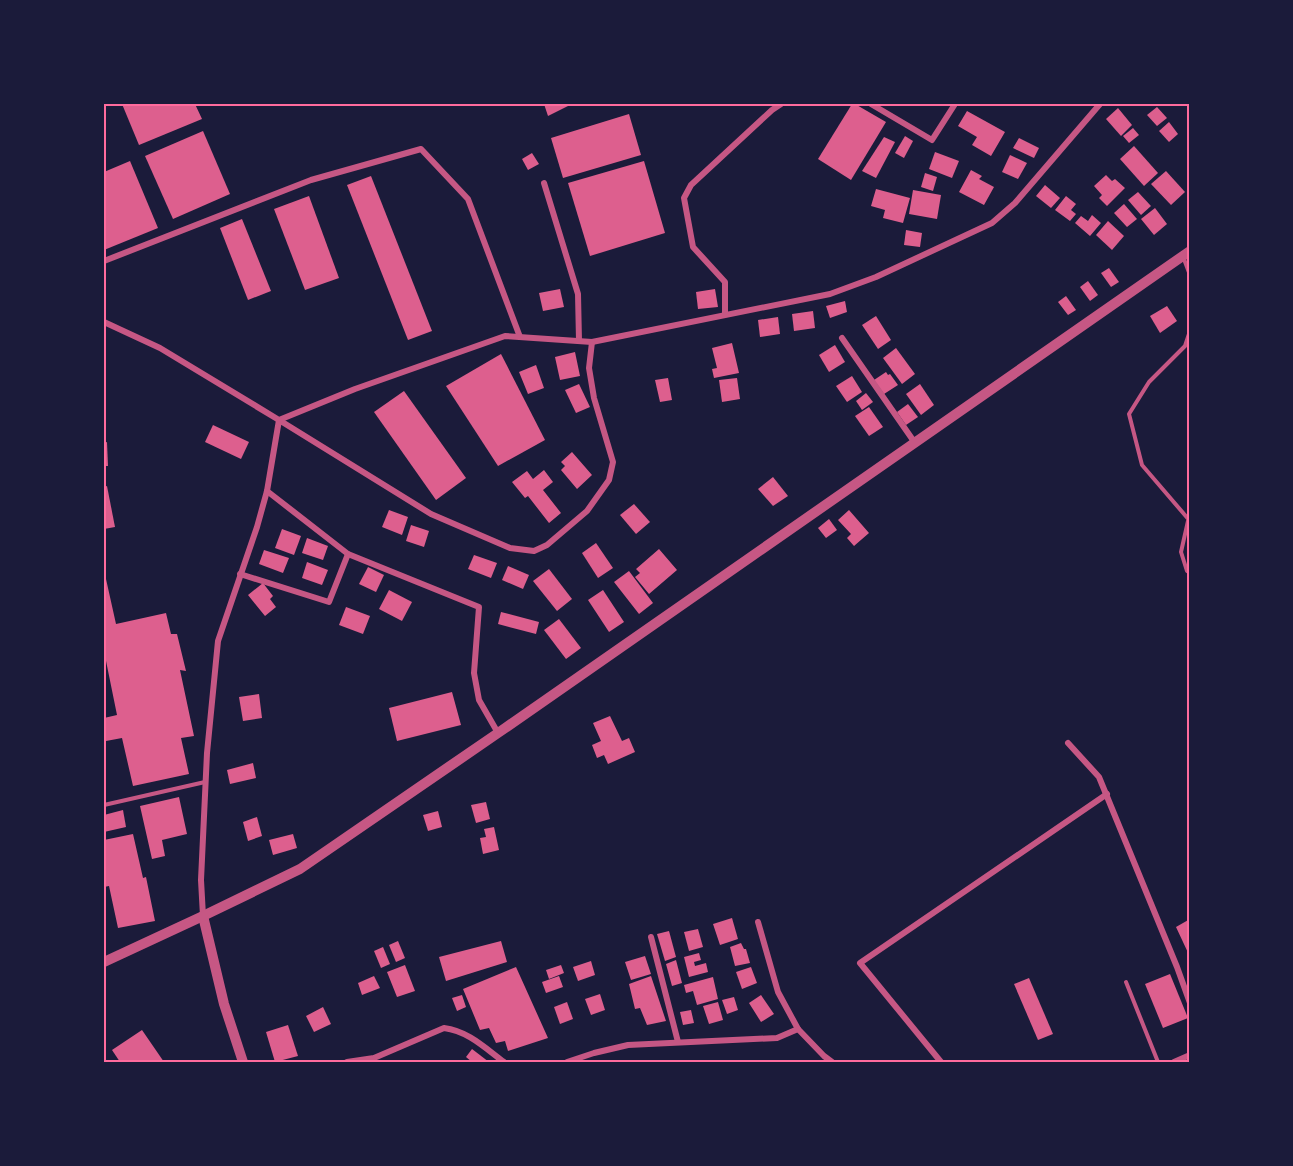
<svg xmlns="http://www.w3.org/2000/svg" width="1293" height="1166" font-family="Jost,sans-serif">
<rect width="100%" height="100%" fill="#1b1b3a"/>
<!-- building -->
<g fill="#dd5f8e">
<path d="M122,104H195L202,119L139,145Z"/>
<path d="M544,104H572L548,116Z"/>
<path d="M852,104H855L886,122L851,180L818,159Z"/>
<path d="M1157,107L1167,118L1157,126L1147,115Z"/>
<path d="M1118,108L1132,125L1121,136L1106,119Z"/>
<path d="M967,111L1005,132L991,156L972,145L977,137L958,126Z"/>
<path d="M629,114L641,155L563,178L551,138Z"/>
<path d="M1169,122L1178,134L1169,142L1159,131Z"/>
<path d="M1133,128L1139,135L1129,143L1123,136Z"/>
<path d="M203,131L230,194L173,219L145,156Z"/>
<path d="M905,136L913,141L904,158L895,153Z"/>
<path d="M884,137L895,142L876,178L862,171Z"/>
<path d="M1019,138L1039,148L1034,158L1013,148Z"/>
<path d="M1134,146L1158,173L1144,186L1120,159Z"/>
<path d="M935,152L959,161L952,178L929,169Z"/>
<path d="M532,153L539,164L528,170L522,159Z"/>
<path d="M1010,155L1027,163L1018,179L1002,172Z"/>
<path d="M130,161L158,228L104,250V172Z"/>
<path d="M644,161L665,233L590,256L568,183Z"/>
<path d="M971,170L982,176L979,179L994,187L984,205L959,192Z"/>
<path d="M1166,171L1185,192L1171,205L1151,184Z"/>
<path d="M925,173L937,177L933,191L921,187Z"/>
<path d="M1106,175L1112,181L1115,179L1125,188L1107,206L1099,198L1102,195L1094,186Z"/>
<path d="M371,176L432,331L408,340L347,185Z"/>
<path d="M1045,185L1060,198L1051,208L1036,196Z"/>
<path d="M876,189L910,198L903,223L883,218L885,210L871,206Z"/>
<path d="M913,190L941,195L937,219L909,214Z"/>
<path d="M1138,192L1151,206L1141,215L1128,200Z"/>
<path d="M309,196L339,278L305,290L274,209Z"/>
<path d="M1066,196L1076,204L1071,210L1076,214L1070,221L1055,210Z"/>
<path d="M1124,204L1137,219L1127,227L1114,213Z"/>
<path d="M1155,208L1167,224L1154,235L1141,219Z"/>
<path d="M1092,215L1101,223L1090,236L1075,223L1081,216L1088,221Z"/>
<path d="M242,219L271,291L248,300L220,228Z"/>
<path d="M1108,221L1124,236L1112,250L1096,235Z"/>
<path d="M906,230L922,233L920,247L904,245Z"/>
<path d="M1109,268L1119,282L1111,287L1101,273Z"/>
<path d="M1088,281L1098,295L1090,301L1080,287Z"/>
<path d="M560,289L564,307L543,311L539,293Z"/>
<path d="M715,289L718,307L698,309L696,292Z"/>
<path d="M1066,296L1076,310L1068,315L1058,302Z"/>
<path d="M845,301L847,312L830,318L826,306Z"/>
<path d="M1167,306L1177,321L1160,333L1150,316Z"/>
<path d="M813,311L815,328L794,331L792,314Z"/>
<path d="M876,316L891,340L878,349L862,325Z"/>
<path d="M778,317L780,334L760,337L758,320Z"/>
<path d="M732,343L739,373L714,378L712,369L717,368L712,348Z"/>
<path d="M835,345L845,362L829,372L819,355Z"/>
<path d="M896,348L915,374L902,384L883,358Z"/>
<path d="M575,352L580,376L560,380L555,357Z"/>
<path d="M501,354L545,440L498,466L446,386Z"/>
<path d="M536,365L544,388L528,394L519,372Z"/>
<path d="M886,372L888,375L890,374L898,385L884,394L874,380Z"/>
<path d="M852,376L862,392L847,402L836,386Z"/>
<path d="M668,378L672,400L660,402L655,380Z"/>
<path d="M737,378L740,399L722,402L719,380Z"/>
<path d="M579,384L590,407L576,413L565,390Z"/>
<path d="M920,384L934,405L921,415L906,394Z"/>
<path d="M404,391L466,478L436,500L374,412Z"/>
<path d="M866,393L873,402L862,410L856,401Z"/>
<path d="M908,404L918,417L906,425L897,412Z"/>
<path d="M869,407L883,427L869,436L855,416Z"/>
<path d="M213,425L249,442L241,459L205,442Z"/>
<path d="M107,442L108,466H104V443Z"/>
<path d="M572,452L592,475L577,489L561,470L565,466L561,462Z"/>
<path d="M544,470L553,482L543,490L561,513L549,523L528,496L525,498L512,482L527,471L533,479Z"/>
<path d="M773,477L788,496L773,506L758,489Z"/>
<path d="M107,486L115,527L104,529V487Z"/>
<path d="M634,504L650,522L636,534L620,515Z"/>
<path d="M389,510L408,517L402,535L382,527Z"/>
<path d="M849,510L869,533L854,546L847,538L851,534L838,520Z"/>
<path d="M829,519L837,530L826,538L818,528Z"/>
<path d="M411,525L429,531L424,547L406,541Z"/>
<path d="M282,529L301,536L294,555L275,548Z"/>
<path d="M307,538L328,546L323,560L302,553Z"/>
<path d="M596,543L613,568L598,578L582,553Z"/>
<path d="M659,549L677,570L649,594L635,577L640,573L636,569Z"/>
<path d="M264,550L289,558L283,573L259,564Z"/>
<path d="M474,555L497,563L491,578L468,569Z"/>
<path d="M307,562L328,570L322,585L302,578Z"/>
<path d="M508,566L529,575L523,589L502,580Z"/>
<path d="M368,567L384,575L376,592L359,584Z"/>
<path d="M549,569L572,599L557,611L533,581Z"/>
<path d="M104,570L116,624L166,613L171,634H177L186,671L180,670L194,736L181,738L189,774L133,786L122,738L106,741L104,728V718L117,715L104,651Z"/>
<path d="M629,571L653,603L639,614L614,582Z"/>
<path d="M263,583L273,596L270,599L276,607L265,616L248,595Z"/>
<path d="M389,590L412,602L402,621L379,609Z"/>
<path d="M603,590L624,622L609,632L588,600Z"/>
<path d="M346,607L370,616L363,634L339,625Z"/>
<path d="M501,612L539,622L536,634L498,624Z"/>
<path d="M559,619L581,648L566,659L544,630Z"/>
<path d="M452,692L461,725L397,741L389,708Z"/>
<path d="M259,694L262,718L243,721L239,697Z"/>
<path d="M610,716L622,741L629,738L635,752L608,764L604,755L597,758L592,745L601,741L593,723Z"/>
<path d="M253,763L256,778L230,784L227,770Z"/>
<path d="M179,797L187,834L162,840L165,856L152,859L140,806Z"/>
<path d="M486,802L490,819L476,823L471,805Z"/>
<path d="M123,810L126,827L104,832V815Z"/>
<path d="M438,811L442,827L428,831L423,815Z"/>
<path d="M257,817L262,836L248,841L243,822Z"/>
<path d="M494,827L499,850L483,854L480,838L486,837L484,829Z"/>
<path d="M133,834L143,878L146,877L155,921L118,928L109,886L104,887V840Z"/>
<path d="M293,834L297,848L273,855L269,840Z"/>
<path d="M732,918L738,939L720,945L713,924Z"/>
<path d="M1190,919V957L1176,927Z"/>
<path d="M698,929L703,947L689,951L684,932Z"/>
<path d="M669,931L676,957L665,961L657,934Z"/>
<path d="M398,941L405,958L396,962L389,945Z"/>
<path d="M501,941L507,962L446,981L439,957Z"/>
<path d="M741,943L744,949H746L750,963L735,966L730,947Z"/>
<path d="M383,947L390,964L381,968L374,951Z"/>
<path d="M699,953L701,960L694,962L695,966L706,963L708,972L689,977L684,957Z"/>
<path d="M645,956L651,974L631,980L625,962Z"/>
<path d="M676,960L682,983L672,986L666,964Z"/>
<path d="M591,961L595,975L578,981L573,967Z"/>
<path d="M405,965L415,991L397,997L387,972Z"/>
<path d="M561,965L564,973L549,979L546,970Z"/>
<path d="M516,967L548,1038L508,1051L505,1041L496,1043L489,1028L480,1030L463,989Z"/>
<path d="M751,967L757,983L742,989L736,972Z"/>
<path d="M1170,974L1188,1018L1163,1028L1145,984Z"/>
<path d="M374,976L380,988L362,995L358,983Z"/>
<path d="M559,976L563,987L546,993L542,982Z"/>
<path d="M651,976L666,1021L647,1025L640,1008L635,1009L629,984Z"/>
<path d="M713,977L718,999L697,1005L693,991L686,993L684,985Z"/>
<path d="M1029,978L1053,1034L1038,1040L1014,984Z"/>
<path d="M600,994L605,1010L591,1015L585,999Z"/>
<path d="M462,995L466,1007L457,1011L452,998Z"/>
<path d="M761,995L774,1014L761,1022L749,1003Z"/>
<path d="M734,997L738,1010L727,1014L722,1000Z"/>
<path d="M567,1002L573,1019L560,1024L554,1007Z"/>
<path d="M718,1002L723,1020L709,1024L703,1006Z"/>
<path d="M323,1007L331,1024L314,1032L306,1016Z"/>
<path d="M691,1010L694,1023L683,1025L680,1012Z"/>
<path d="M288,1025L298,1056L275,1062L266,1032Z"/>
<path d="M142,1030L164,1062H120L112,1050Z"/>
<path d="M472,1049L489,1062H472L466,1057Z"/>
</g>
<g fill="none" stroke-linecap="round" stroke-linejoin="round">
<!-- service -->
<g stroke="#c65784" stroke-width="4">
<path d="M1184,259L1190,275"/>
<path d="M1190,331L1185,346L1149,382L1129,414L1142,465L1190,521"/>
<path d="M1188,521L1181,552L1187,571L1190,572"/>
<path d="M104,805L205,782"/>
<path d="M1126,982L1158,1062"/>
</g>
<!-- minor -->
<g stroke="#c65784" stroke-width="6">
<path d="M871,104L932,140L955,104"/>
<path d="M544,183L578,294L579,341"/>
<path d="M104,261L311,180L421,149L468,199L520,337"/>
<path d="M725,314V282L693,247L684,198L691,185L772,110L781,104"/>
<path d="M104,322L160,348L279,420L355,389L505,336L592,342L830,294L876,277L992,223L1015,203L1100,104"/>
<path d="M842,338L915,443"/>
<path d="M267,491L348,554L479,607L474,673L479,700L498,733"/>
<path d="M240,574L329,602L348,554"/>
<path d="M1068,743L1099,777L1177,967L1190,1003"/>
<path d="M203,916L201,880L207,753L218,641L257,527L267,491L279,420L431,514L510,548L534,551L547,545L587,511L609,480L613,462L594,398L589,368L592,342"/>
<path d="M758,922L778,992L798,1029L824,1056L832,1062"/>
<path d="M651,937L678,1042"/>
<path d="M347,1062L374,1058L444,1028C468,1031 485,1048 504,1062"/>
<path d="M567,1062L594,1053L628,1045L777,1038L798,1029"/>
<path d="M941,1062L860,963L1107,794"/>
<path d="M1174,1062L1190,1055"/>
</g>
<!-- tertiary -->
<g stroke="#c65784" stroke-width="10">
<path d="M203,916L224,1004L243,1062"/>
<path d="M104,962L203,916L300,869L498,733L1190,251"/>
</g>
</g>
<!-- border -->
<rect width="1293" height="1166" fill="none" stroke="#1b1b3a" stroke-width="210"/>
<rect x="105" y="105" width="1083" height="956" fill="none" stroke="#ff6b9d" stroke-width="2"/>
</svg>
